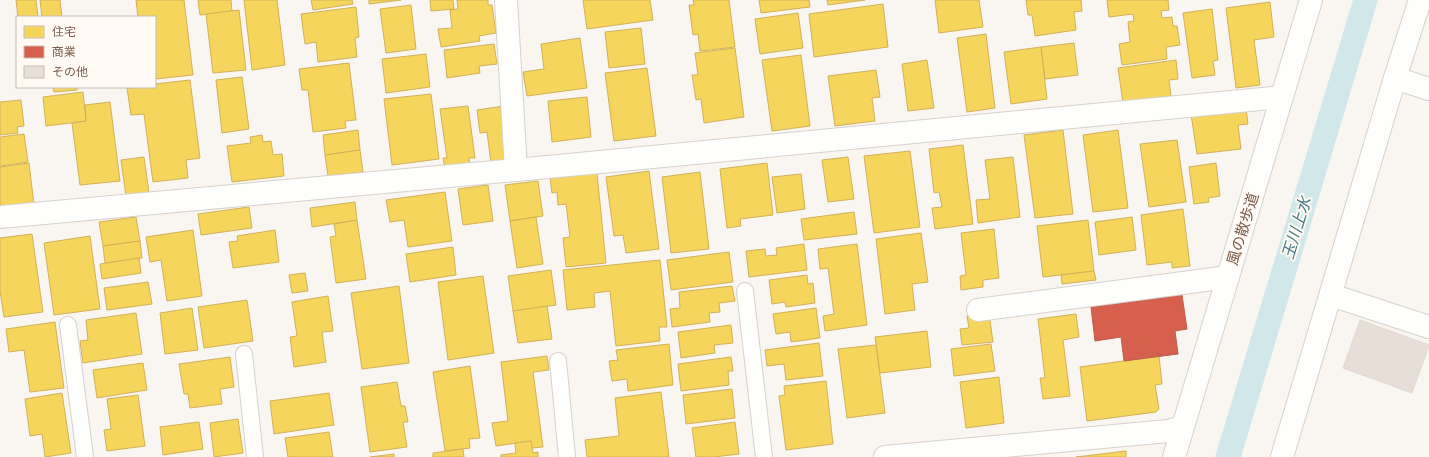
<svg xmlns="http://www.w3.org/2000/svg" width="1429" height="457" font-family="'Sofia Sans Condensed','Noto Sans JP',sans-serif">
<rect width="100%" height="100%" fill="#f9f5f0"/>
<!-- water -->
<path fill="#d0e8ea" d="M1353,0H1378L1241,457H1215Z"/>
<!-- homes -->
<g fill="#f6d55c" stroke="#d1b158">
<path d="M16,0H36L38,17H18Z"/>
<path d="M40,0H60L62,17H42Z"/>
<path d="M136,0H184L193,75L155,79V17H138Z"/>
<path d="M198,0H231L232,11L200,15Z"/>
<path d="M244,0H277L285,65L252,70Z"/>
<path d="M311,0H352L353,4L313,10Z"/>
<path d="M369,0H401L369,4Z"/>
<path d="M430,0H453L454,9L431,11Z"/>
<path d="M457,0H488V5H492L496,33L479,36L480,41L441,47L438,29L452,28L450,10L458,9Z"/>
<path d="M583,0H650L653,20L587,29Z"/>
<path d="M693,0H729L735,47L700,51L698,34L693,35L689,5H694Z"/>
<path d="M759,0H809L810,7L761,13Z"/>
<path d="M827,0H865L828,5Z"/>
<path d="M935,0H979L983,27L939,33Z"/>
<path d="M1026,0H1081L1082,11L1074,12L1076,30L1035,36L1032,15H1028Z"/>
<path d="M1107,0H1168L1169,10L1161,11L1162,18L1172,17L1173,26H1177L1180,45L1166,47L1167,59L1122,65L1119,44L1130,42L1128,22L1134,21L1133,14L1109,17Z"/>
<path d="M1270,2L1274,37L1254,40L1260,85L1236,88L1226,8Z"/>
<path d="M883,4L888,47L814,57L809,14Z"/>
<path d="M411,5L416,49L386,53L380,9Z"/>
<path d="M356,7L359,37L355,38L357,57L318,62L316,42L305,44L301,14Z"/>
<path d="M1212,9L1218,60L1213,61L1215,75L1192,78L1183,13Z"/>
<path d="M239,10L246,70L213,73L206,14Z"/>
<path d="M798,13L803,48L760,54L755,19Z"/>
<path d="M641,28L645,64L609,68L605,32Z"/>
<path d="M986,34L995,108L967,112L957,38Z"/>
<path d="M580,38L587,88L527,96L523,72L544,69L541,44Z"/>
<path d="M1074,43L1078,75L1045,79L1041,47Z"/>
<path d="M494,44L497,64L479,66L480,73L447,78L444,50Z"/>
<path d="M1041,47L1047,99L1011,104L1004,52Z"/>
<path d="M735,48L744,117L704,123L701,99L696,100L692,75H698L695,53Z"/>
<path d="M426,54L430,87L386,93L382,59Z"/>
<path d="M801,55L810,126L772,131L762,60Z"/>
<path d="M927,60L934,108L908,111L902,64Z"/>
<path d="M1176,60L1178,79L1169,80L1171,96L1123,103L1118,68Z"/>
<path d="M349,63L356,120L345,121L346,128L313,132L308,90H302L299,69Z"/>
<path d="M647,68L656,136L614,141L605,73Z"/>
<path d="M876,70L880,97L872,98L875,121L835,126L828,76Z"/>
<path d="M242,77L249,129L222,133L216,80Z"/>
<path d="M190,80L200,158L186,160L188,178L153,182L144,114L131,115L127,88L155,87V84Z"/>
<path d="M53,87H77V90L54,92Z"/>
<path d="M83,92L86,121L46,126L43,97Z"/>
<path d="M431,94L439,159L392,165L384,99Z"/>
<path d="M587,97L591,137L552,142L548,101Z"/>
<path d="M21,100L24,126L17,127L18,133L0,135V102Z"/>
<path d="M110,102L120,181L80,185L72,123L86,121L85,105Z"/>
<path d="M468,106L475,158H469L470,166L445,169L443,158H447L440,109Z"/>
<path d="M504,106L510,161L491,163L487,132L480,133L477,110Z"/>
<path d="M1246,108L1248,124L1238,125L1241,149L1197,154L1191,114Z"/>
<path d="M358,130L360,150L325,155L323,135Z"/>
<path d="M1063,130L1073,214L1035,218L1024,135Z"/>
<path d="M1118,130L1128,208L1093,212L1083,135Z"/>
<path d="M24,134L28,162L0,166V137Z"/>
<path d="M262,135L263,142L271,141L273,155L282,154L284,176L232,182L227,146L251,143L250,137Z"/>
<path d="M1177,140L1186,202L1149,207L1140,144Z"/>
<path d="M963,145L973,224L935,229L932,208L942,207L939,192L934,193L929,149Z"/>
<path d="M360,150L363,172L328,176L325,155Z"/>
<path d="M910,151L920,227L874,233L864,156Z"/>
<path d="M144,157L149,193L126,196L121,160Z"/>
<path d="M848,157L854,199L828,202L822,160Z"/>
<path d="M1013,157L1020,217L978,223L976,200L990,199L985,160Z"/>
<path d="M29,163L34,205L0,209V167Z"/>
<path d="M767,163L773,215L740,219L741,226L727,228L720,169Z"/>
<path d="M1216,163L1220,196L1208,198L1209,202L1194,204L1189,167Z"/>
<path d="M649,171L659,249L626,253L623,235L614,236L606,177Z"/>
<path d="M700,172L709,249L671,253L662,177Z"/>
<path d="M597,173L606,263L566,267L563,238L570,237L566,204L558,205L557,192L552,193L550,178Z"/>
<path d="M801,174L805,209L777,213L772,177Z"/>
<path d="M538,181L543,216L510,221L505,185Z"/>
<path d="M488,185L493,221L463,225L458,189Z"/>
<path d="M445,192L452,241L408,247L404,220L390,222L386,200Z"/>
<path d="M355,202L357,220L312,227L310,208Z"/>
<path d="M249,207L252,228L201,235L198,214Z"/>
<path d="M1183,209L1190,266L1172,268V262L1147,265L1141,215Z"/>
<path d="M854,212L857,234L804,240L801,219Z"/>
<path d="M136,217L140,241L103,246L99,222Z"/>
<path d="M536,217L543,264L517,268L510,221Z"/>
<path d="M1132,217L1136,250L1099,255L1095,222Z"/>
<path d="M357,220L366,279L336,283L330,237L336,236L334,224Z"/>
<path d="M1088,220L1094,271L1043,277L1037,226Z"/>
<path d="M994,229L999,278L983,280V287L961,290L960,276L966,275L961,233Z"/>
<path d="M193,230L202,296L167,301L161,260L150,262L146,237Z"/>
<path d="M275,230L279,262L233,268L229,242L238,241L237,236Z"/>
<path d="M921,233L928,282L912,284L915,310L885,314L876,239Z"/>
<path d="M32,234L43,312L4,317L0,291V238Z"/>
<path d="M90,236L100,309L54,315L44,243Z"/>
<path d="M140,241L142,258L105,263L103,246Z"/>
<path d="M804,244L807,270L749,277L746,251L765,249L766,256L777,255L776,248Z"/>
<path d="M857,244L867,325L825,331L823,316L834,314L828,268L820,269L818,249Z"/>
<path d="M453,247L456,275L410,282L406,254Z"/>
<path d="M729,252L733,282L671,290L667,260Z"/>
<path d="M139,258L141,273L102,279L100,264Z"/>
<path d="M660,260L667,327H659L660,341L616,346L610,291L594,293L595,307L567,310L563,270Z"/>
<path d="M551,270L556,305L513,311L508,276Z"/>
<path d="M1094,271L1096,280L1062,284L1061,275Z"/>
<path d="M305,273L308,291L292,293L289,275Z"/>
<path d="M807,275L808,284L813,283L815,303L786,307L785,302L772,304L769,280Z"/>
<path d="M483,276L494,353L448,360L438,282Z"/>
<path d="M148,282L152,304L107,310L104,288Z"/>
<path d="M399,286L409,363L362,369L351,293Z"/>
<path d="M732,286L735,301L719,303L720,312L709,313L710,322L672,327L670,309L680,308L679,292Z"/>
<path d="M328,296L333,331L322,332L326,362L294,367L290,337L297,336L292,302Z"/>
<path d="M247,300L253,341L204,348L198,307Z"/>
<path d="M547,306L552,339L518,343L513,311Z"/>
<path d="M192,308L198,350L165,354L160,313Z"/>
<path d="M816,308L820,338L791,342L790,332L776,334L773,314Z"/>
<path d="M136,313L142,354L83,363L80,341L88,340L86,320Z"/>
<path d="M989,313L993,342L962,345L960,329L969,328L967,316Z"/>
<path d="M1076,314L1079,337L1063,340L1070,396L1043,399L1040,378H1045L1038,319Z"/>
<path d="M55,322L64,388L30,392L24,350L9,352L6,329Z"/>
<path d="M731,325L733,343L714,345L715,353L681,358L678,332Z"/>
<path d="M927,331L931,367L880,373L875,337Z"/>
<path d="M819,343L823,376L786,380L784,364L767,366L765,350Z"/>
<path d="M669,344L673,385L628,391L627,379L612,381L609,361L618,360L616,350Z"/>
<path d="M991,344L995,371L954,376L951,349Z"/>
<path d="M876,345L885,413L847,418L838,349Z"/>
<path d="M547,356L549,370L533,372L543,447L532,448L531,441L496,446L492,423L508,421L501,362Z"/>
<path d="M1159,356L1162,384L1155,385L1159,409L1156,412L1087,421L1080,367Z"/>
<path d="M230,357L234,387L220,389L222,404L190,408L188,394H184L179,364Z"/>
<path d="M731,357L733,371H728L729,385L681,391L678,364Z"/>
<path d="M143,363L147,390L97,398L93,370Z"/>
<path d="M470,366L480,438L469,439L470,448L445,451L433,372Z"/>
<path d="M999,377L1004,423L966,428L960,382Z"/>
<path d="M826,381L833,444L786,450L779,396L785,395L784,386Z"/>
<path d="M397,382L401,406H405L408,422H403L407,447L370,452L361,387Z"/>
<path d="M732,389L735,418L686,424L683,395Z"/>
<path d="M661,392L669,457H587L585,440L619,436L615,398Z"/>
<path d="M62,393L71,453L45,457L42,434L30,436L25,399Z"/>
<path d="M329,393L334,425L274,434L270,401Z"/>
<path d="M138,395L145,446L107,451L104,430L111,429L107,399Z"/>
<path d="M238,419L243,453L214,457L210,423Z"/>
<path d="M199,422L203,449L163,455L160,427Z"/>
<path d="M735,422L739,454L714,457H696L692,428Z"/>
<path d="M329,432L333,457H288L285,438Z"/>
<path d="M531,441L533,453L538,452V457H501V455L516,453L515,443Z"/>
<path d="M463,449L464,457H433V453Z"/>
<path d="M1126,451V457H1076Z"/>
<path d="M394,454V457H370Z"/>
</g>
<!-- shops -->
<path fill="#d6604d" stroke="#ba5f4d" d="M1182,295L1187,329L1175,331L1178,354L1124,361L1121,337L1095,341L1091,307Z"/>
<!-- building -->
<path fill="#e6ded7" stroke="#e2d8d2" d="M1360,320L1429,345L1412,393L1343,368Z"/>
<g fill="none" stroke-linecap="round" stroke-linejoin="round">
<defs>
<g id="service">
<path d="M745,291L764,457"/>
<path d="M68,325L85,457"/>
<path d="M244,354L255,457"/>
<path d="M558,361L567,457"/>
</g>
<g id="minor">
<path d="M506,0L516,170"/>
<path d="M1395,78L1429,89"/>
<path d="M0,217L516,170L1282,97"/>
<path d="M1331,295L1429,327"/>
<path d="M978,310L1228,277"/>
<path d="M885,457L1168,431L1182,427"/>
<path d="M1174,457L1311,0"/>
<path d="M1282,457L1395,78L1420,0"/>
</g>
</defs>
<!-- service casing -->
<use href="#service" stroke="#d7d1cb" stroke-width="18"/>
<!-- minor casing -->
<use href="#minor" stroke="#d7d1cb" stroke-width="24"/>
<!-- service -->
<use href="#service" stroke="#fefefd" stroke-width="16"/>
<!-- minor -->
<use href="#minor" stroke="#fefefd" stroke-width="22"/>
</g>
<g text-anchor="middle" stroke-width="4" stroke-linejoin="round" paint-order="stroke">
<!-- street labels -->
<g font-size="15" fill="#7a5c4d" stroke="#fffaf3">
<text transform="translate(1243 229) rotate(-73)" y="5">風の散歩道</text>
</g>
<!-- water labels -->
<g font-size="16" font-style="italic" fill="#437c86" stroke="#fffaf3">
<text transform="translate(1296 228) rotate(-73)" y="6">玉川上水</text>
</g>
</g>
<!-- legend -->
<rect x="16" y="16" width="140" height="72" fill="#fffaf3" stroke="#cabbb1"/>
<rect x="24" y="26" width="20" height="12" fill="#f6d55c" stroke="#cabbb1"/>
<text x="52" y="36" font-size="12" fill="#7a5c4d">住宅</text>
<rect x="24" y="46" width="20" height="12" fill="#d6604d" stroke="#cabbb1"/>
<text x="52" y="56" font-size="12" fill="#7a5c4d">商業</text>
<rect x="24" y="66" width="20" height="12" fill="#e6ded7" stroke="#cabbb1"/>
<text x="52" y="76" font-size="12" fill="#7a5c4d">その他</text>
</svg>
